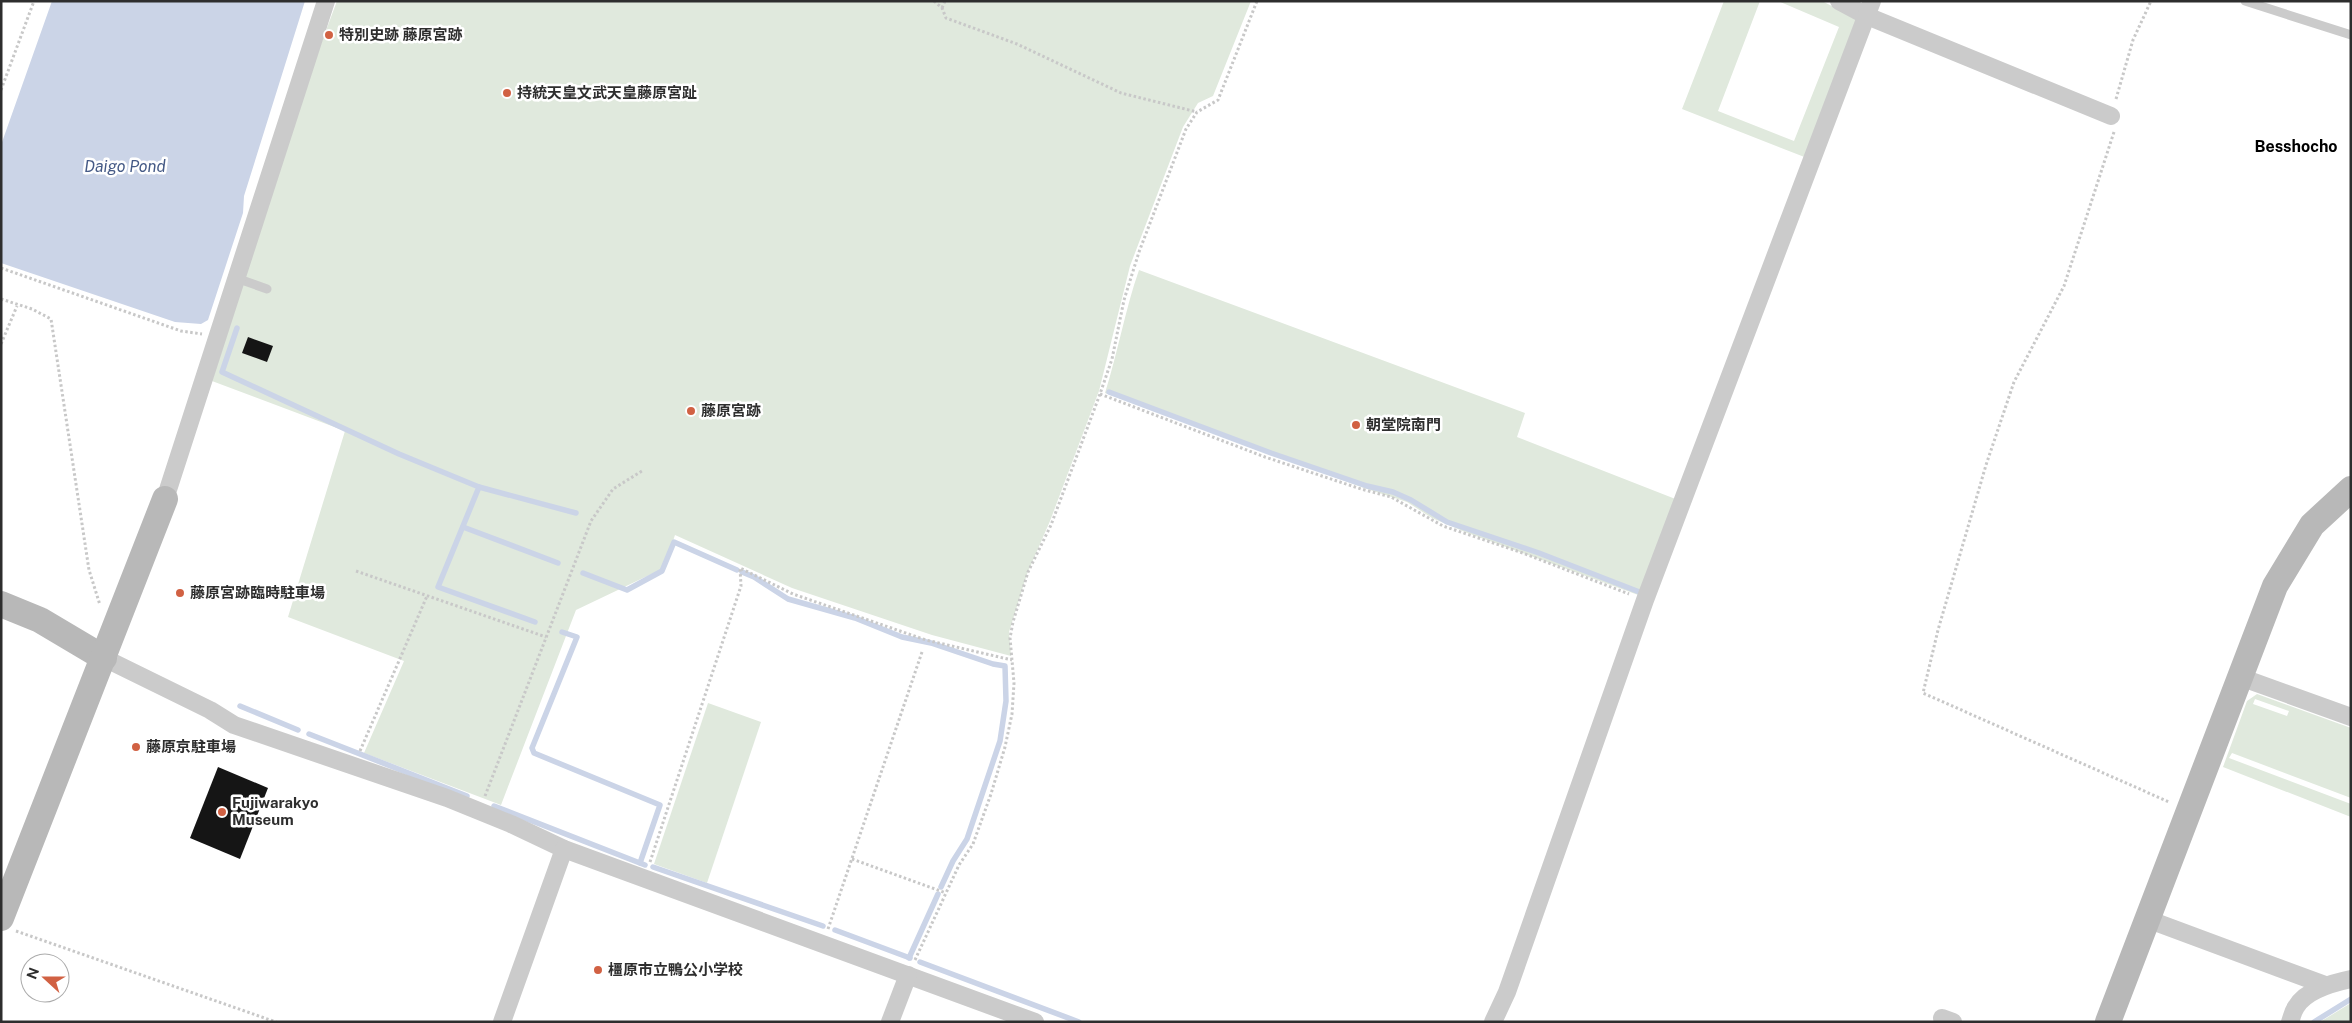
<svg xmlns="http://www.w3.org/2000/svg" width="2352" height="1023" font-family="'Public Sans','Noto Sans JP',sans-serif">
<rect width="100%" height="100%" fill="#fff"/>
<!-- green -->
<g fill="#e0e9dd" fill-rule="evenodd">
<path d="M337,1H1251L1213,96L1198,103L1183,127L1130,266L1099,391L1050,521L1027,574L1009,632L1011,656L932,635L792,588L675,535L664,568L576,610L501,805L364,753L404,661L288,617L345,431L212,381L316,57Z"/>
<path d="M1724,1H1760L1718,111L1794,141L1839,27L1778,1H1822L1859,20L1807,158L1682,109Z"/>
<path d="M1139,270L1525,413L1517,437L1678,500L1641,596L1465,532L1432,518L1407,502L1364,488L1105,393C1118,352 1125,310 1139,270Z"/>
<path d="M2257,694L2351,728V798L2232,753L2229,758L2351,804V817L2223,767L2247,701ZM2255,699L2289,711L2287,716L2253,704Z"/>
<path d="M708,703L761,722L707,883L654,864Z"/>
<path d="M2351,1003V1022H2320Z"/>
</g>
<!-- water -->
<path fill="#cbd4e7" d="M52,1H305L244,196L243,213L208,320L201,324L175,322L1,263V145Z"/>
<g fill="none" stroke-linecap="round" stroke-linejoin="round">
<!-- stream -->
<g stroke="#cbd4e7" stroke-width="5.5">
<path d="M237,328L222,372L399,454L479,487L438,587L535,622"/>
<path d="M1109,392L1271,453L1367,486L1393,492L1411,500L1447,522L1539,553L1642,593"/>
<path d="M479,487L576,513"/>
<path d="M463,527L558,563"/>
<path d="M742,572L754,577L788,599L855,618L902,637L931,643L993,664L1005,666L1006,701L1000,741L967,839L953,861L941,887"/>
<path d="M583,573L627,590L662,571L674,542L737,570"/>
<path d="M562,632L577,637L532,748L534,753L660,805L640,863"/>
<path d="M240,706L298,730"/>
<path d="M309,734L467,796"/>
<path d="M494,806L645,865"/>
<path d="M653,867L823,926"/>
<path d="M835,930L910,958"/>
<path d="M909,958L938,894"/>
<path d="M920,962L1079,1022"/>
<path d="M2314,1022L2351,999"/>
</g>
</g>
<!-- building -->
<g fill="#151515">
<path d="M248,337L273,346L267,362L242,353Z"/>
<path d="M218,767L268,788L240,859L190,838Z"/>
</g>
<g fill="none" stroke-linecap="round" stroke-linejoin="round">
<!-- path -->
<g stroke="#c8c8c8" stroke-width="3" stroke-dasharray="2.5 2.5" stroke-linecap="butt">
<path d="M934,1L942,8L946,18L1017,44L1121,93L1197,112"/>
<path d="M942,8L945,1"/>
<path d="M1,90L34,1"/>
<path d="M2116,99L2133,40L2151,1"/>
<path d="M2114,132L2064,286L2014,382L1986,465L1938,630L1923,693L2169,802"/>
<path d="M1,268L181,331L202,334"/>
<path d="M1,299L32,309L51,319L89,570L100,605"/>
<path d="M1,344L17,306"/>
<path d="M1100,394L1265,457L1361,489L1391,497L1443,526L1520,552L1629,594"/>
<path d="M356,571L546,637"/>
<path d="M360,751L427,596"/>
<path d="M485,796L591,521L613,489L642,471"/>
<path d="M852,859L946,893"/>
<path d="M650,862L741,586L740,568L793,594L926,640L1012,660"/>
<path d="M828,929L922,652"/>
<path d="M16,931L276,1022"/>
<path d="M915,960L959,865L973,844L991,794L1005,747L1012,714L1014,683L1010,638L1013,622L1028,572L1051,525L1100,394L1112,359L1124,300L1139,252L1186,129L1197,112L1218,100L1257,1"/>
</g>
<!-- lane -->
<g stroke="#cbcbcb" stroke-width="9">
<path d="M2245,1L2351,35"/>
<path d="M236,278L267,289"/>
</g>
<!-- street -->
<g stroke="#cbcbcb" stroke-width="18">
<path d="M1839,1L1867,16L2111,116"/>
<path d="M165,499L326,1"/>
<path d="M104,658L210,710L234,725L447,798L511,824L564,849L1035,1022"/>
<path d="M2240,677L2351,717"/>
<path d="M2147,919L2325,985"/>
<path d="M1942,1018L1953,1022"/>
<path d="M502,1022L564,849"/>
<path d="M890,1022L908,975"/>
<path d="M1493,1022L1507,992L1645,600L1872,1"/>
<path d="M2290,1022C2292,1017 2293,1011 2296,1007C2306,990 2332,983 2351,979"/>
</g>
<!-- secondary -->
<g stroke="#b8b8b8" stroke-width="26">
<path d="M1,604L40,620L104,658"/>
<path d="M1,918L165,499"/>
<path d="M2108,1022L2275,586L2312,525L2351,489"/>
</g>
</g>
<!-- markers -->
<g fill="#d16143" stroke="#fff" stroke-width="2">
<circle cx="329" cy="35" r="5"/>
<circle cx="507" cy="93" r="5"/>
<circle cx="691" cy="411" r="5"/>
<circle cx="1356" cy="425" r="5"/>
<circle cx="180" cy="593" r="5"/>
<circle cx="136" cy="747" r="5"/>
<circle cx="222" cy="812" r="5"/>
<circle cx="598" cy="970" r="5"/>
</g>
<g text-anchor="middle" stroke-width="5" stroke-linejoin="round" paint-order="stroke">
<!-- poi labels -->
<g font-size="15" font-weight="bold" fill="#2e2e2e" stroke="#fff" text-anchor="start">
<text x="339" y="40">特別史跡 藤原宮跡</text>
<text x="517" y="98">持統天皇文武天皇藤原宮趾</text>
<text x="701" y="416">藤原宮跡</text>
<text x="1366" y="430">朝堂院南門</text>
<text x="190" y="598">藤原宮跡臨時駐車場</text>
<text x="146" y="752">藤原京駐車場</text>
<text x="232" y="808">Fujiwarakyo<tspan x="232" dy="17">Museum</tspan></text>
<text x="608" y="975">橿原市立鴨公小学校</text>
</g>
<!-- neighbourhood labels -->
<g font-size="16" font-weight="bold" fill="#000" stroke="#fff">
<text x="2296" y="152">Besshocho</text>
</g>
<!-- water labels -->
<g font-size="16" font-style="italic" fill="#455a86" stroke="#fff">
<text x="125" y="172">Daigo Pond</text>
</g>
</g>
<!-- border -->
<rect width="2352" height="1023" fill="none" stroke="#2e2e2e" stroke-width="5"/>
<!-- north arrow -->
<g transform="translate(45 978) rotate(291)"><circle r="24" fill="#ffffff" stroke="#ababab"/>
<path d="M0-4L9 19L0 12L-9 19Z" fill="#d16143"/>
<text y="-8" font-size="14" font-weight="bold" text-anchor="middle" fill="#2e2e2e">N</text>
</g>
</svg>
